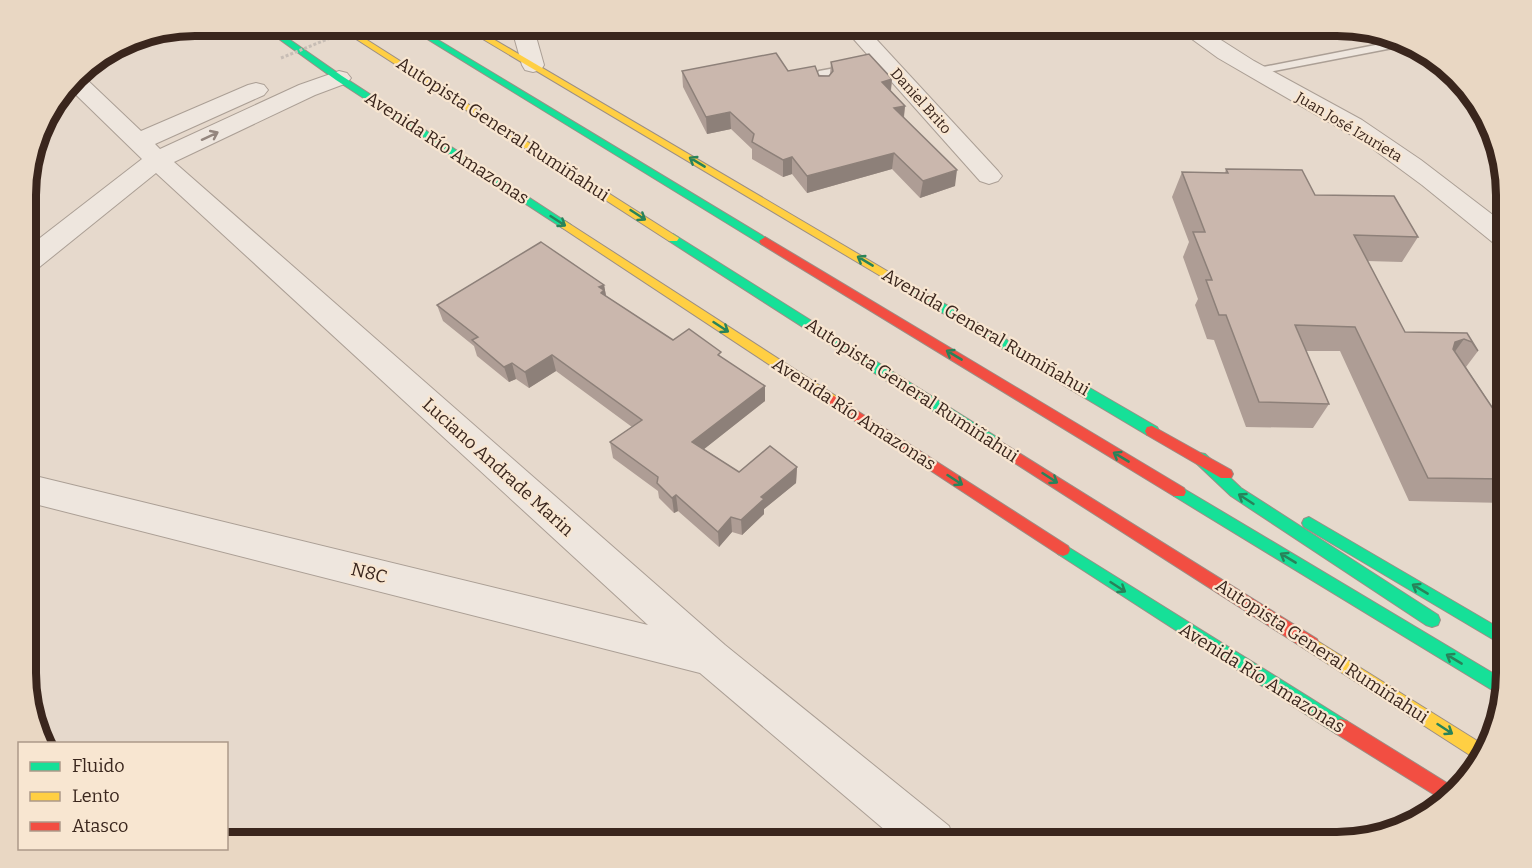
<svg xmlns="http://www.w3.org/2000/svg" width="1532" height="868" font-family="Bitter,serif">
<rect width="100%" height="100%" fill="#e6d9cc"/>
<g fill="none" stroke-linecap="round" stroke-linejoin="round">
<defs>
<g id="lane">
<path d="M1396,41L1408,45L1253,75L1247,72L1253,69Z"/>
<path d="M852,65L858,68L856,70L827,76L830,88L828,90H820L815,77L819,71Z"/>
</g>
<g id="street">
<path d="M511,26H533L544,65L541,70L533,72L525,70L522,65Z"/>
<path d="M842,26H864L998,171L1002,176L998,181L989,184L980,181Z"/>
<path d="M1174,26H1199L1254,61L1362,120L1421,160L1506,225V248L1496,245L1422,185L1365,143L1218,58Z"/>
<path d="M339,71L347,73L351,78L347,83L315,95L174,162L725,645L949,826L955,842H899L700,673L27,502V474L648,625L156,173L37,269L27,271V248L142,159L68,87L78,74L82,75L141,131L248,85L256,83L264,85L268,90L264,95L155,144L160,149L299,85Z"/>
</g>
<g id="fast">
<path d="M261,26H270L342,76L571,225L565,229L561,227L336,80Z"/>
<path d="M406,26H415L771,241L765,245L761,244Z"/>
<path d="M673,234L995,436L997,440L995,444H985L669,241L667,238Z"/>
<path d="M893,274L1157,427L1159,431L1157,435H1147L889,281L887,278L889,275Z"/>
<path d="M1200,453L1205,454L1241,488L1438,615L1440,620L1438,625L1432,627L1426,625L1231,496L1195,462L1193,458L1195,454Z"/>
<path d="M1179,486L1506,681L1502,696L1174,496L1172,492L1174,488Z"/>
<path d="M1309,517L1506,632V647L1304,527L1302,523L1304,519Z"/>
<path d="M1063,544L1347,721L1349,727L1347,733L1341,735L1335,733L1058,554L1056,550L1058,546Z"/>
</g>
<g id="slow">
<path d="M336,26H345L679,238L677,241H669Z"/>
<path d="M461,26H471L899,278L897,281H889Z"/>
<path d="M565,221L839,398L841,401L839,404H829L561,227L559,225Z"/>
<path d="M1311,637L1487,747L1484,757L1479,761L1305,649L1303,644L1305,639Z"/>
</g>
<g id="jam">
<path d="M765,237L1184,488L1186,492L1184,496H1174L761,244L759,241Z"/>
<path d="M834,396L1068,546L1070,550L1068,554L1063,556L1058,554L829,404L827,401L829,398Z"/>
<path d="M1152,426L1231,470L1233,474L1231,478H1221L1147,435L1145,431L1147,427Z"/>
<path d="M990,435L1317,639L1319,644L1317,649L1311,651L1305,649L985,444L983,440L985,436Z"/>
<path d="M1341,719L1347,721L1455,788L1443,800L1335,733L1333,727L1335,721Z"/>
</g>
</defs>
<!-- lane casing -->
<use href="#lane" stroke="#ab9f95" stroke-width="3"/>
<!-- street casing -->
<use href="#street" stroke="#ab9f95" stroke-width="2"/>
<!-- fast casing -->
<use href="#fast" stroke="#9b8e85" stroke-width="2"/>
<!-- slow casing -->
<use href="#slow" stroke="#9b8e85" stroke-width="2"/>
<!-- jam casing -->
<use href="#jam" stroke="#9b8e85" stroke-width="2"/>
<!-- lane -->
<use href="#lane" fill="#eee6de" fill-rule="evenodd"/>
<!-- street -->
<use href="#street" fill="#eee6de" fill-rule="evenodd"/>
<!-- fast -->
<use href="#fast" fill="#16e098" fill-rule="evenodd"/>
<!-- slow -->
<use href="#slow" fill="#ffcf43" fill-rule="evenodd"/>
<!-- jam -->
<use href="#jam" fill="#f24e42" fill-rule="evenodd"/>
<!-- path-bridge -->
<path stroke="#c7bdb5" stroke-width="3" stroke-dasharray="3 2" stroke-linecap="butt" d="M281,58L360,26"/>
</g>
<!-- wall -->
<g fill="#ae9d95">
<path d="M831,62L892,79L891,91L905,106L904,118L955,186L920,198L892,169L807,193L792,174L783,177L752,159V149L731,129L707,134L683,87L682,71H788L829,76L830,75Z"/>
<path d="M1226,169L1315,195L1418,237L1402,262L1367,261L1405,332L1467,333L1478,351L1466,367L1506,428V503L1409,501L1340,351H1306L1329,404L1313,428L1246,427L1214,340L1207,339L1195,305L1198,299L1183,257L1189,242L1172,197L1182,172L1225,173Z"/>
<path d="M604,285L606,296L673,340L721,357L765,386V401L704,449L739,472L797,467L796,483L764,509V514L742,535L732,532L719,547L678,511L674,513L659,498L658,491L613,458L610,442L632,427L556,371L529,388L516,379L509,382L477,356L474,346L443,321L437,305Z"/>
</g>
<!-- shaded-wall -->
<g fill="#8d8079">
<path d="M892,79L890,96L882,82Z"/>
<path d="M905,106L903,122L894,108Z"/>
<path d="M730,112L731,129L707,134L706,117Z"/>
<path d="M894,153L892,169L807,193V176Z"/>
<path d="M792,157V174L783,177V160Z"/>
<path d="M957,170L955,186L920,198L923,181Z"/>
<path d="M604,285L607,301L603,309L599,287Z"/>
<path d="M1464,339L1446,364L1455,342Z"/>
<path d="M552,355L556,371L529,388L525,372Z"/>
<path d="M512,363L516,379L509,382L504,367Z"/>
<path d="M765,386V401L694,457L692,442Z"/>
<path d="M797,467L796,483L764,509V514L742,535L741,520L761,497Z"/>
<path d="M676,495L678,511L674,513L672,498Z"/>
<path d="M731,517L732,532L719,547L718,532Z"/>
</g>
<!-- building -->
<g fill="#cab7ad" stroke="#8d8079" stroke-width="1.5">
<path d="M776,53L788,71L815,66L819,76H829L833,71L831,62L869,54L892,79L882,82L905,106L894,108L957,170L923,181L894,153L807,176L792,157L783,160L752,142L754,134L730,112L706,117L682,71Z"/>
<path d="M1226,169L1302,170L1315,195L1394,196L1418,237L1354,235L1405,332L1467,333L1478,351L1472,342L1464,339L1455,342L1453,349L1506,428V479L1428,478L1355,327L1295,325L1329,404L1259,402L1226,315H1219L1206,280H1212L1193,232H1205L1182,172L1228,173Z"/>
<path d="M541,242L604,285L599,287L604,290L601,293L673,340L689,329L721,352L718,355L765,386L692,442L739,472L770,446L797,467L761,497L764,499L741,520L731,517L718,532L676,495L672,498L657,483L658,477L610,442L642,420L552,355L525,372L512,363L504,367L472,340L478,337L437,305Z"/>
</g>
<!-- one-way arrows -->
<defs><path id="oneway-shaft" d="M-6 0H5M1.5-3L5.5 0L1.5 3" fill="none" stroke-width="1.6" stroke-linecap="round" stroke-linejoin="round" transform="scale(1.5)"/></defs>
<use stroke="#94867e" href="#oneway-shaft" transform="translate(210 136) rotate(-25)"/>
<g stroke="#28835a">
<use href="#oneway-shaft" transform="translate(697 162) rotate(-149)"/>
<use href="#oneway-shaft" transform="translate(638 215) rotate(33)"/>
<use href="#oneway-shaft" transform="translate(558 221) rotate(33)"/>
<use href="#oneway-shaft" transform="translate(865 261) rotate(-149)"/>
<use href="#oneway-shaft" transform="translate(721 327) rotate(33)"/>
<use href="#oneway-shaft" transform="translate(954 355) rotate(-149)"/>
<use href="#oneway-shaft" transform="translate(1121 457) rotate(-149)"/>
<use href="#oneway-shaft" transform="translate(1050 478) rotate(33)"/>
<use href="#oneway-shaft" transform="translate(955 480) rotate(33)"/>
<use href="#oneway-shaft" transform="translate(1246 499) rotate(-147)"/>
<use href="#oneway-shaft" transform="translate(1288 558) rotate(-149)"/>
<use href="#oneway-shaft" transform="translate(1118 587) rotate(33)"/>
<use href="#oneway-shaft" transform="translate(1420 589) rotate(-149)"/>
<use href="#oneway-shaft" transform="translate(1454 659) rotate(-149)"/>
<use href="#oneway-shaft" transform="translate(1445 729) rotate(33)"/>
</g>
<g text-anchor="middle" stroke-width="4.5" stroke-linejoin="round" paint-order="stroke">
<!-- far-street labels -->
<g font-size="15" fill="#3a261d" stroke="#f8e6d1">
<text transform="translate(921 101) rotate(48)" y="5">Daniel Brito</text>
<text transform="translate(1349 127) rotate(31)" y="5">Juan José Izurieta</text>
</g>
<!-- street labels -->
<g font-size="18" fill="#3a261d" stroke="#f8e6d1">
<text transform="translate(503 129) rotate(33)" y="6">Autopista General Rumiñahui</text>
<text transform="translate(447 148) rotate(33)" y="6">Avenida Río Amazonas</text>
<text transform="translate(986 332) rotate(30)" y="6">Avenida General Rumiñahui</text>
<text transform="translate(912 390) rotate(33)" y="6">Autopista General Rumiñahui</text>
<text transform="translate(854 414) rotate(33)" y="6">Avenida Río Amazonas</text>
<text transform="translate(498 467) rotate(42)" y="6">Luciano Andrade Marin</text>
<text transform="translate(369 573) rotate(14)" y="6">N8C</text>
<text transform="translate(1322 651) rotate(33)" y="6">Autopista General Rumiñahui</text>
<text transform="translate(1262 678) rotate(32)" y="6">Avenida Río Amazonas</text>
</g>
</g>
<!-- crop -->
<path d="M0 0H1532V868H0ZM195 36H1337A159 159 0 0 1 1496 195V673A159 159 0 0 1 1337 832H195A159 159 0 0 1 36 673V195A159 159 0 0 1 195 36Z" fill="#e9d7c3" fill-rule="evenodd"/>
<path fill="none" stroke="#3a261d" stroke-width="8" d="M195 36H1337A159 159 0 0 1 1496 195V673A159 159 0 0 1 1337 832H195A159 159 0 0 1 36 673V195A159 159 0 0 1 195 36Z"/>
<!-- legend -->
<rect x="18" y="742" width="210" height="108" fill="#f8e6d1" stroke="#ac9989" stroke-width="1.5"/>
<rect x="30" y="762" width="30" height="9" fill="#16e098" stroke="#ac9989" stroke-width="1.5"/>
<text x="72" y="772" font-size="18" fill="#3a261d">Fluido</text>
<rect x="30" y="792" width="30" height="9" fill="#ffcf43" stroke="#ac9989" stroke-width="1.5"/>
<text x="72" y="802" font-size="18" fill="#3a261d">Lento</text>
<rect x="30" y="822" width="30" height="9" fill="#f24e42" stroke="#ac9989" stroke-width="1.5"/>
<text x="72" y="832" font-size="18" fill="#3a261d">Atasco</text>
</svg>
